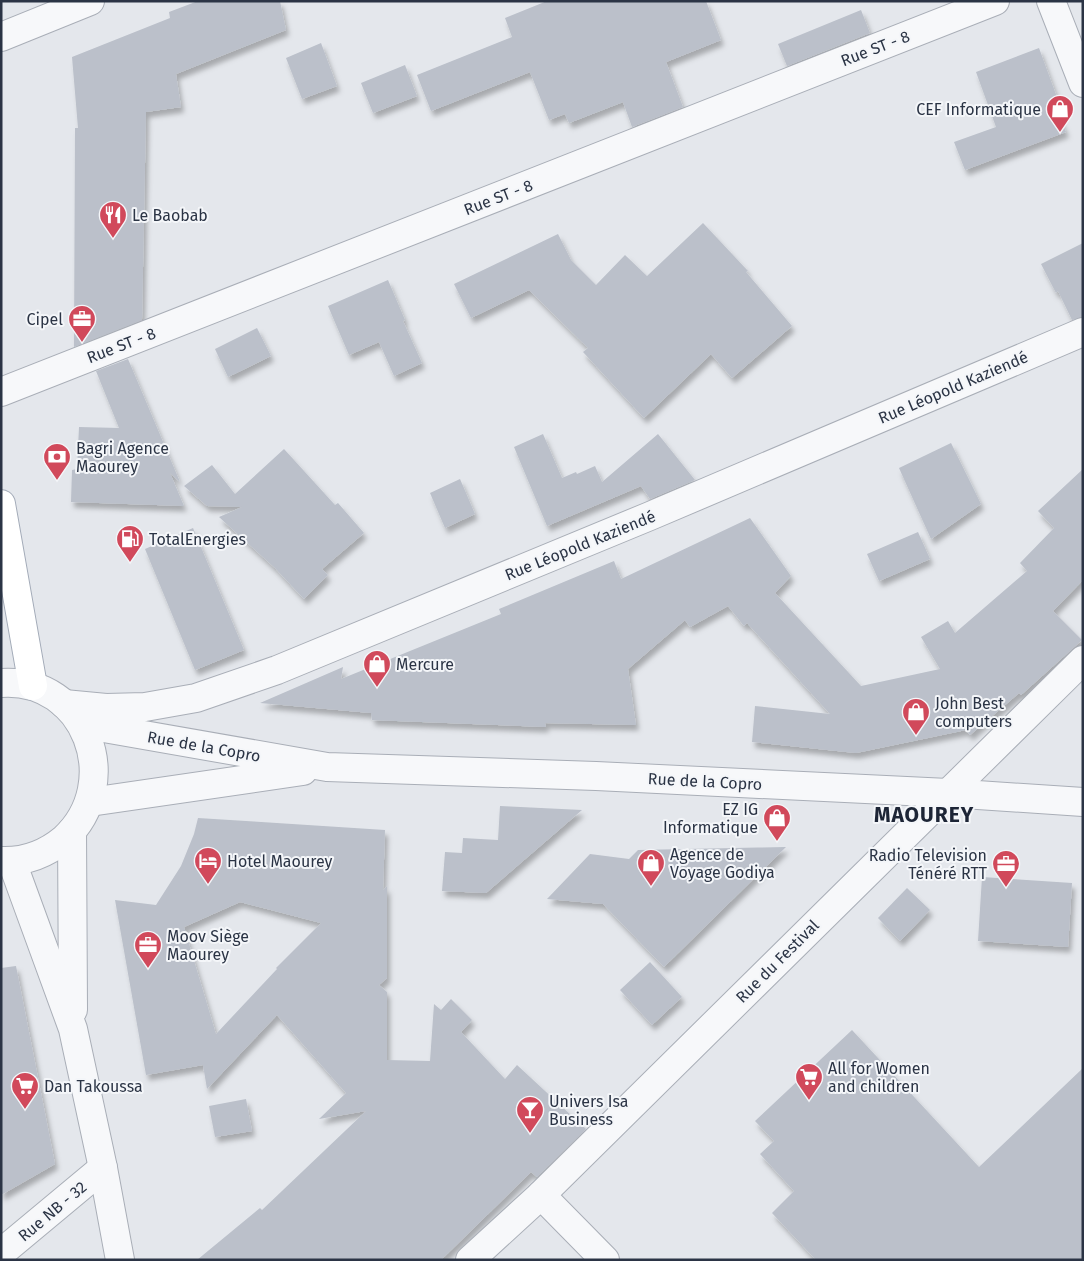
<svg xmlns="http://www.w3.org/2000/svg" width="1084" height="1261" font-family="'Fira Sans',sans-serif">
<defs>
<filter id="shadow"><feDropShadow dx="3" dy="5.5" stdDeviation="2.5" flood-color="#0004"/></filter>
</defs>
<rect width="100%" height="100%" fill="#e4e7ec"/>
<!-- building -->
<g fill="#bbc0ca" fill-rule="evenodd" filter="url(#shadow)">
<path d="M198,1H280L286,30L176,74L181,107L146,112L142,320L74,347L75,128H78L72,57L170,18L169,12Z"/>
<path d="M547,1H706L721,40L666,62L683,107L632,127L623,102L569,123L565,114L549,120L530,72L431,111L417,75L512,37L505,18Z"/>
<path d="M861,10L870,33L787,66L778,44Z"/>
<path d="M321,43L337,86L302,99L286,58Z"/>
<path d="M1039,48L1062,111L1057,112L1066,132L965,170L954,142L996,127L976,72Z"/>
<path d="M405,65L417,96L373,113L361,83Z"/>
<path d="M703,223L748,271L746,272L792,326L732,378L711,354L644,418L583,352L588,348L529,290L471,318L454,284L558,234L571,260L596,285L625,255L647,276Z"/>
<path d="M1083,243V317L1072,320L1058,291L1056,293L1041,264Z"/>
<path d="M388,280L405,320L403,321L422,363L394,376L379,342L349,355L328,306Z"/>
<path d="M257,328L271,356L228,377L215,349Z"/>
<path d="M128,359L180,482L170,473L184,506L71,502L72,470L77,469L79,427L119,428L96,371Z"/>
<path d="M543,434L562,478L576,472L577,474L595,466L602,482L658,434L695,480L650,499L641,486L547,526L514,447Z"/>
<path d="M951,443L981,504L931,539L899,468Z"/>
<path d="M284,449L335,505L338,503L364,533L322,569L328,575L304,599L275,568L219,517L242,507L207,506L184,486L212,465L235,494Z"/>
<path d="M1083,469V580L1053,611L1082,640L1021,695L1019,693L970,735L966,730L856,753L752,742L755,706L830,714L747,623L744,626L728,606L690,627L685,620L628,669L636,725L545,723L546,727L372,720L371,713L260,703L343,667L341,679L501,614L499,609L614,561L621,579L750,518L791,576L775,593L861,686L940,669L921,637L948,621L955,633L1027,571L1020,563L1054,528L1038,511Z"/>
<path d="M460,479L475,514L445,528L430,493Z"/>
<path d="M193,528L244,650L195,670L145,549Z"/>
<path d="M918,532L930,559L879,581L867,554Z"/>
<path d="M500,806L582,810L486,893L442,891L445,852L462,853L463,838L498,840Z"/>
<path d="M198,818L385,830L383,890L387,886V978L379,985L387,992V1060L430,1061L434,1004L441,1010L451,999L472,1020L461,1032L505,1079L517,1065L586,1129L537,1177L531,1172L441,1260H197L260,1208L262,1210L366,1111L319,1119L346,1093L277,1015L207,1089L203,1065L146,1075L115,900L156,905L181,866L194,834ZM240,902L321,923L276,968L277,969L216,1034L184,927Z"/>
<path d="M786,847L664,967L603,904L547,899L590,854L629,859L638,850Z"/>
<path d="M982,877L1072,883L1068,947L978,941Z"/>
<path d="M907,888L930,910L900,941L878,918Z"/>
<path d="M650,962L682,997L652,1025L620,990Z"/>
<path d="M16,966L55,1164L1,1195V968Z"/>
<path d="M852,1030L979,1167L1083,1068V1260H816L772,1213L794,1191L760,1154L774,1141L755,1121Z"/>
<path d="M246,1099L252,1131L215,1137L209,1106Z"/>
</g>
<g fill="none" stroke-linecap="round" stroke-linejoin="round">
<defs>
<g id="minor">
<path d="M1051,1L1083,83"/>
<path d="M1,37L90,1"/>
<path d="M1,392L995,1"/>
<path d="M1,683C86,677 125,783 64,839C46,854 25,862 1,861"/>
<path d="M64,704L106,708L145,707L196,698L277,670L650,516L1083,332"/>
<path d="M81,724L327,767L596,776L948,793L1083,802"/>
<path d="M90,802L303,771"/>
<path d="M72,831L73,1010"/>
<path d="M12,862L73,1029L103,1168L120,1260"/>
<path d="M541,1195L605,1260"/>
<path d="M1,1253L103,1168"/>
<path d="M470,1260L541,1195L1083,660"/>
</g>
<path id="major" d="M1,504L33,686"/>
</defs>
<!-- minor casing -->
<use href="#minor" stroke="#a9aeb7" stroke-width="30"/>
<!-- major casing -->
<use href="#major" stroke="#a3abb8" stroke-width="30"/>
<!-- minor -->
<use href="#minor" stroke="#f7f8fa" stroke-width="28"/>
<!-- major -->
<use href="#major" stroke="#fff" stroke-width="28"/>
</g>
<!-- icons -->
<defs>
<symbol id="shop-pin" viewBox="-11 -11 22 30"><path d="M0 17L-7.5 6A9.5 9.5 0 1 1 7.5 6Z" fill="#d1495b" stroke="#f4f6f9"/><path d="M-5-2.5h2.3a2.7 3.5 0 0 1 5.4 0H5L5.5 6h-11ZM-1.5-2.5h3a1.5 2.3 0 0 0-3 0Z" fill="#fff"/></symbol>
<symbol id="restaurant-pin" viewBox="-11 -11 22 30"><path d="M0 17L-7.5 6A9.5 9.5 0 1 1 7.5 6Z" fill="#d1495b" stroke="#f4f6f9"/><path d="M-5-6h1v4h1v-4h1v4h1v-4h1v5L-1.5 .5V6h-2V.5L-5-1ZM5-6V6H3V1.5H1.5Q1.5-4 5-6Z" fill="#fff"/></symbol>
<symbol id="office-pin" viewBox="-11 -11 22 30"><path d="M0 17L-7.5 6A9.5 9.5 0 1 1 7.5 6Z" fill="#d1495b" stroke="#f4f6f9"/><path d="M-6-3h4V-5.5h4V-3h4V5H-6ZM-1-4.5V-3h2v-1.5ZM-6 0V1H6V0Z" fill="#fff"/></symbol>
<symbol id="bank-pin" viewBox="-11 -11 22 30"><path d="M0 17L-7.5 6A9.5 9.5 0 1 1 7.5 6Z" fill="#d1495b" stroke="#f4f6f9"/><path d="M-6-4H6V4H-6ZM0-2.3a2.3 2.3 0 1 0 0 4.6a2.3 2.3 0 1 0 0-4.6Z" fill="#fff"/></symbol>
<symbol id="fuel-pin" viewBox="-11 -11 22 30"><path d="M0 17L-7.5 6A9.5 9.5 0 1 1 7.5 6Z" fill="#d1495b" stroke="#f4f6f9"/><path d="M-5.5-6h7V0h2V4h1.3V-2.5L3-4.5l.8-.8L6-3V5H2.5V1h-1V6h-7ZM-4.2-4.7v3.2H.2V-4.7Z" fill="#fff"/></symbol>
<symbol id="hotel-pin" viewBox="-11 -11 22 30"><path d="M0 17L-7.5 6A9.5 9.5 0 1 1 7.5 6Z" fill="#d1495b" stroke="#f4f6f9"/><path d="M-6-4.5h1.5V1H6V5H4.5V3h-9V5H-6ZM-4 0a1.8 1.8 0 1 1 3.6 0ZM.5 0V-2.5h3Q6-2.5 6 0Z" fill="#fff"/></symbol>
<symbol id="supermarket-pin" viewBox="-11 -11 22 30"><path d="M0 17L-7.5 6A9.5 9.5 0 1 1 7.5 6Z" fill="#d1495b" stroke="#f4f6f9"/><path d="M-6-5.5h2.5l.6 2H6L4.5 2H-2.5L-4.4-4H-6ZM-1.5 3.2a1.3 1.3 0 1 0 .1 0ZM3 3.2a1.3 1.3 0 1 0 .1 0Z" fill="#fff"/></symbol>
<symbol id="bar-pin" viewBox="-11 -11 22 30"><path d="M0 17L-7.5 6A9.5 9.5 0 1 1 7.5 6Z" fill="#d1495b" stroke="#f4f6f9"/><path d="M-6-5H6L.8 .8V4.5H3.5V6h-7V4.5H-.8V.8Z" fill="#fff"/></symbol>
</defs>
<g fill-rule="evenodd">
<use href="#shop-pin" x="1044" y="93" width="32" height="43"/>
<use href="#restaurant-pin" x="97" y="199" width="32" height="43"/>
<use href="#office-pin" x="66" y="303" width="32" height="43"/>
<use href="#bank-pin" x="41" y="441" width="32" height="43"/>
<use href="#fuel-pin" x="114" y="523" width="32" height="43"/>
<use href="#shop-pin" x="361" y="648" width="32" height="43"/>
<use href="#shop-pin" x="900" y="696" width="32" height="43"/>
<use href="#shop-pin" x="761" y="802" width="32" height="43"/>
<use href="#hotel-pin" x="192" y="845" width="32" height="43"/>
<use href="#shop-pin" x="635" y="847" width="32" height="43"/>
<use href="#office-pin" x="990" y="848" width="32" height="43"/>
<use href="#office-pin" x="132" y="929" width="32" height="43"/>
<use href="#supermarket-pin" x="793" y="1061" width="32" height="43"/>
<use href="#supermarket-pin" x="9" y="1070" width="32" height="43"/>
<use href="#bar-pin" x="514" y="1094" width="32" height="43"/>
</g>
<g text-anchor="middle" stroke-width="4" stroke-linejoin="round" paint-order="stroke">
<!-- street labels -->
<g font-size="16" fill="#2b3445" stroke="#f4f6f9">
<text transform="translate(875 48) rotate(-21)" y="6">Rue ST - 8</text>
<text transform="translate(498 197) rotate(-21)" y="6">Rue ST - 8</text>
<text transform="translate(121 345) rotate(-21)" y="6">Rue ST - 8</text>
<text transform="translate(953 387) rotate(-23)" y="6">Rue Léopold Kaziendé</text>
<text transform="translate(580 545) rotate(-22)" y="6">Rue Léopold Kaziendé</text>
<text transform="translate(204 746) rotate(10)" y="6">Rue de la Copro</text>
<text transform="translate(705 781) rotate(3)" y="6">Rue de la Copro</text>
<text transform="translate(777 961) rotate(-45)" y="6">Rue du Festival</text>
<text transform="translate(52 1211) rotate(-40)" y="6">Rue NB - 32</text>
</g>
<!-- poi labels -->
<g font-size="16" fill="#2b3445" stroke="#f4f6f9" text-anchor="start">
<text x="1041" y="115" text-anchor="end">CEF Informatique</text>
<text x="132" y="221">Le Baobab</text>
<text x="63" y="325" text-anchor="end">Cipel</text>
<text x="76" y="454">Bagri Agence<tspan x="76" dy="18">Maourey</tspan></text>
<text x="149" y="545">TotalEnergies</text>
<text x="396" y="670">Mercure</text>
<text x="935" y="709">John Best<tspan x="935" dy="18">computers</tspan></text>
<text x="758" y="815" text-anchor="end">EZ IG<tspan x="758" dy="18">Informatique</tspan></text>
<text x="670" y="860">Agence de<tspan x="670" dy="18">Voyage Godiya</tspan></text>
<text x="987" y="861" text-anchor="end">Radio Television<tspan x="987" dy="18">Ténéré RTT</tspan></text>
<text x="227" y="867">Hotel Maourey</text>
<text x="167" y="942">Moov Siège<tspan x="167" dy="18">Maourey</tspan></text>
<text x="828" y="1074">All for Women<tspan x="828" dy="18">and children</tspan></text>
<text x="44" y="1092">Dan Takoussa</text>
<text x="549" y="1107">Univers Isa<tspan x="549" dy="18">Business</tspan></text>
</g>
<!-- district labels -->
<g font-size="21" font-weight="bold" letter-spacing="1" fill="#1d2536" stroke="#f4f6f9">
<text x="924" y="822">MAOUREY</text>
</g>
</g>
<!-- border -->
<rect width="1084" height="1261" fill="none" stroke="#2b3445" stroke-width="5"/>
</svg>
